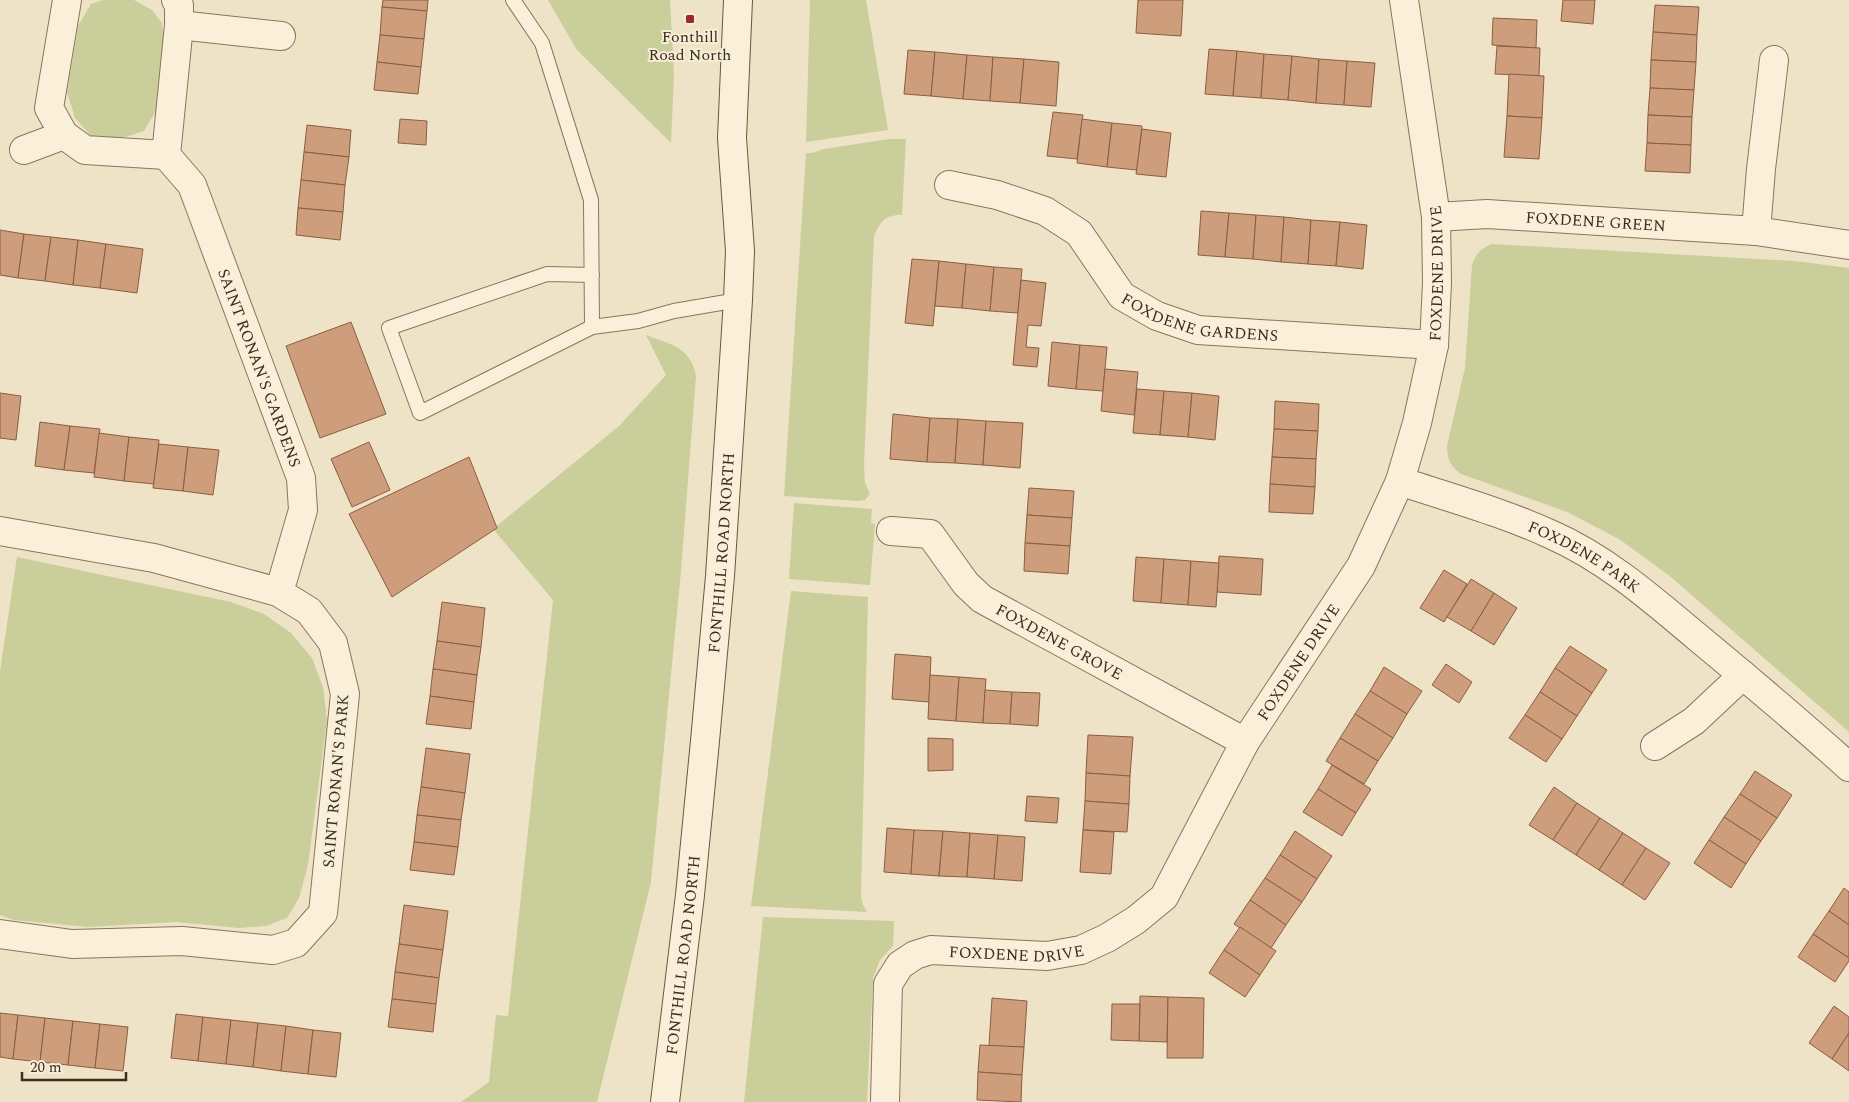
<svg xmlns="http://www.w3.org/2000/svg" width="1849" height="1102" font-family="Spectral,serif">
<rect width="100%" height="100%" fill="#efe3c7"/>
<!-- green -->
<g fill="#c9ce9a">
<path d="M103,0H134L152,10L162,23L165,46L157,109L144,131L119,139L91,136L75,118L67,92L78,26L91,4Z"/>
<path d="M548,0H670L674,75L671,143L577,50Z"/>
<path d="M810,0H866L888,130L806,142Z"/>
<path d="M889,139H906L902,215C884,215 881,221 874,236L864,465L865,483L870,494L865,500L858,501L784,496L806,153H812L824,149Z"/>
<path d="M1492,244L1795,261L1849,268V732L1671,577L1619,539L1567,512L1461,474C1450,466 1447,459 1447,446L1465,368L1472,265C1476,254 1480,249 1492,244Z"/>
<path d="M646,335C670,344 691,347 696,376L681,571L651,882L597,1102H461L489,1082L496,1015L508,1016L553,600L493,529L619,426L666,375Z"/>
<path d="M794,503L872,509L871,523L875,524L870,585L789,579Z"/>
<path d="M17,557L231,602L264,614L291,633L312,658L323,687L327,720L308,865L299,898L287,918L266,926L239,928L176,922L88,927L14,920L0,915V671Z"/>
<path d="M791,591L868,597L861,897L863,905L867,912L751,906Z"/>
<path d="M763,917L894,921L893,946L880,960L873,978L867,1102H744Z"/>
</g>
<!-- building -->
<g fill="#ce9d7c" stroke="#8b5d41">
<path d="M383,0H428L427,11L382,7Z"/>
<path d="M1138,0H1183L1181,36L1136,33Z"/>
<path d="M1563,0H1595L1593,24L1561,21Z"/>
<path d="M1655,5L1699,7L1697,35L1653,32Z"/>
<path d="M382,7L427,11L424,39L380,35Z"/>
<path d="M1493,18L1537,20L1536,48L1492,45Z"/>
<path d="M1653,32L1697,35L1696,62L1651,60Z"/>
<path d="M380,35L424,39L421,67L377,62Z"/>
<path d="M1497,46L1540,48L1539,76L1495,74Z"/>
<path d="M1209,49L1237,51L1233,96L1205,94Z"/>
<path d="M908,50L935,52L931,96L904,94Z"/>
<path d="M1237,51L1264,54L1261,98L1233,96Z"/>
<path d="M935,52L967,55L963,99L931,96Z"/>
<path d="M1264,54L1292,56L1288,100L1261,98Z"/>
<path d="M967,55L993,57L990,101L963,99Z"/>
<path d="M1292,56L1319,59L1316,103L1288,100Z"/>
<path d="M993,57L1024,59L1020,103L990,101Z"/>
<path d="M1024,59L1059,62L1056,106L1020,103Z"/>
<path d="M1319,59L1347,61L1344,105L1316,103Z"/>
<path d="M1651,60L1696,62L1694,90L1650,88Z"/>
<path d="M1347,61L1375,63L1371,107L1344,105Z"/>
<path d="M377,62L421,67L418,94L374,90Z"/>
<path d="M1509,74L1544,76L1542,118L1507,116Z"/>
<path d="M1650,88L1694,90L1692,117L1648,115Z"/>
<path d="M1053,112L1083,115L1077,159L1047,156Z"/>
<path d="M1648,115L1692,117L1691,145L1647,143Z"/>
<path d="M1507,116L1542,118L1539,159L1504,157Z"/>
<path d="M400,119L427,121L426,145L398,143Z"/>
<path d="M1082,119L1112,123L1107,167L1077,163Z"/>
<path d="M1112,123L1142,126L1137,170L1107,167Z"/>
<path d="M307,125L351,130L349,157L304,152Z"/>
<path d="M1142,129L1171,133L1166,177L1136,174Z"/>
<path d="M1647,143L1691,145L1690,173L1645,171Z"/>
<path d="M304,152L349,157L345,185L301,180Z"/>
<path d="M301,180L345,185L343,212L298,208Z"/>
<path d="M298,208L343,212L340,240L296,235Z"/>
<path d="M1201,211L1229,213L1225,257L1198,255Z"/>
<path d="M1229,213L1256,215L1253,259L1225,257Z"/>
<path d="M1256,215L1284,217L1281,262L1253,259Z"/>
<path d="M1284,217L1311,220L1308,264L1281,262Z"/>
<path d="M1311,220L1340,222L1336,266L1308,264Z"/>
<path d="M1340,222L1367,225L1363,269L1336,266Z"/>
<path d="M0,230L24,234L18,278L0,275Z"/>
<path d="M24,234L51,237L45,281L18,278Z"/>
<path d="M51,237L78,240L73,285L45,281Z"/>
<path d="M78,240L106,244L100,288L73,285Z"/>
<path d="M106,244L143,249L137,293L100,288Z"/>
<path d="M912,259L939,261L933,326L905,323Z"/>
<path d="M939,261L966,264L962,308L935,306Z"/>
<path d="M966,264L994,267L990,311L962,308Z"/>
<path d="M994,267L1022,269L1018,313L990,311Z"/>
<path d="M1021,280L1046,283L1041,326L1028,325L1026,347L1039,348L1037,367L1013,365Z"/>
<path d="M351,322L386,414L320,438L286,346Z"/>
<path d="M1052,342L1080,345L1076,389L1048,386Z"/>
<path d="M1080,345L1107,347L1103,391L1076,389Z"/>
<path d="M1105,369L1138,372L1134,415L1101,411Z"/>
<path d="M1137,389L1164,391L1160,435L1133,433Z"/>
<path d="M1164,391L1192,393L1188,437L1160,435Z"/>
<path d="M0,393L21,396L16,440L0,438Z"/>
<path d="M1192,393L1219,396L1215,440L1188,437Z"/>
<path d="M1275,401L1319,404L1318,431L1274,429Z"/>
<path d="M893,414L930,418L927,462L890,459Z"/>
<path d="M930,418L958,419L955,463L927,462Z"/>
<path d="M958,419L986,421L983,465L955,463Z"/>
<path d="M986,421L1023,423L1020,468L983,465Z"/>
<path d="M40,422L70,426L64,470L35,466Z"/>
<path d="M70,426L100,429L94,473L64,470Z"/>
<path d="M1274,429L1318,431L1316,459L1272,457Z"/>
<path d="M99,433L129,437L124,481L94,477Z"/>
<path d="M129,437L159,440L154,484L124,481Z"/>
<path d="M369,442L390,490L352,507L331,459Z"/>
<path d="M159,444L188,447L183,491L153,488Z"/>
<path d="M188,447L219,450L213,495L183,491Z"/>
<path d="M469,457L497,528L392,597L349,514Z"/>
<path d="M1272,457L1316,459L1315,487L1270,484Z"/>
<path d="M1270,484L1315,487L1313,514L1269,512Z"/>
<path d="M1029,488L1074,491L1072,518L1027,515Z"/>
<path d="M1027,515L1072,518L1070,546L1025,543Z"/>
<path d="M1025,543L1070,546L1068,574L1024,571Z"/>
<path d="M1219,556L1263,559L1261,595L1217,592Z"/>
<path d="M1136,557L1164,559L1161,603L1133,601Z"/>
<path d="M1164,559L1191,561L1188,605L1161,603Z"/>
<path d="M1191,561L1219,563L1216,607L1188,605Z"/>
<path d="M1444,570L1467,584L1444,622L1420,608Z"/>
<path d="M1471,579L1494,593L1471,631L1447,617Z"/>
<path d="M1494,593L1517,608L1494,645L1471,631Z"/>
<path d="M442,602L485,608L481,647L437,641Z"/>
<path d="M437,641L481,647L477,675L433,669Z"/>
<path d="M1570,646L1607,670L1592,693L1555,668Z"/>
<path d="M895,654L931,657L929,702L892,699Z"/>
<path d="M1446,664L1472,682L1459,703L1432,685Z"/>
<path d="M1384,667L1422,691L1407,714L1370,691Z"/>
<path d="M1555,668L1592,693L1577,716L1540,692Z"/>
<path d="M433,669L477,675L474,702L430,696Z"/>
<path d="M930,675L959,677L956,721L928,719Z"/>
<path d="M959,677L986,679L983,723L956,721Z"/>
<path d="M985,690L1012,692L1010,724L983,723Z"/>
<path d="M1370,691L1407,714L1393,738L1355,714Z"/>
<path d="M1012,692L1040,693L1038,726L1010,724Z"/>
<path d="M1540,692L1577,716L1562,739L1525,715Z"/>
<path d="M430,696L474,702L471,729L426,724Z"/>
<path d="M1355,714L1393,738L1378,761L1340,738Z"/>
<path d="M1525,715L1562,739L1546,762L1509,738Z"/>
<path d="M1088,735L1133,737L1130,776L1086,773Z"/>
<path d="M928,738L953,739V770L928,771Z"/>
<path d="M1340,738L1378,761L1364,784L1326,761Z"/>
<path d="M426,748L470,754L465,793L421,787Z"/>
<path d="M1332,765L1371,789L1356,813L1318,789Z"/>
<path d="M1755,771L1792,795L1777,818L1740,794Z"/>
<path d="M1086,773L1130,776L1129,804L1085,801Z"/>
<path d="M421,787L465,793L461,820L417,815Z"/>
<path d="M1554,787L1577,803L1553,840L1529,825Z"/>
<path d="M1318,789L1356,813L1342,836L1303,812Z"/>
<path d="M1740,794L1777,818L1761,841L1724,817Z"/>
<path d="M1027,796L1059,798L1057,823L1025,821Z"/>
<path d="M1085,801L1129,804L1127,832L1083,830Z"/>
<path d="M1577,803L1600,818L1576,855L1553,840Z"/>
<path d="M417,815L461,820L458,847L414,842Z"/>
<path d="M1724,817L1761,841L1746,864L1709,840Z"/>
<path d="M1600,818L1623,833L1599,870L1576,855Z"/>
<path d="M887,828L914,830L911,874L884,872Z"/>
<path d="M914,830L943,831L939,876L911,874Z"/>
<path d="M1083,830L1114,832L1111,874L1080,872Z"/>
<path d="M943,831L970,833L967,877L939,876Z"/>
<path d="M1295,831L1332,856L1317,879L1280,855Z"/>
<path d="M970,833L998,835L994,879L967,877Z"/>
<path d="M1623,833L1646,848L1622,885L1599,870Z"/>
<path d="M998,835L1025,837L1022,881L994,879Z"/>
<path d="M1709,840L1746,864L1731,888L1694,863Z"/>
<path d="M414,842L458,847L454,875L410,870Z"/>
<path d="M1646,848L1670,863L1645,900L1622,885Z"/>
<path d="M1280,855L1317,879L1302,902L1265,878Z"/>
<path d="M1265,878L1302,902L1286,925L1250,900Z"/>
<path d="M1844,888L1849,892V925L1829,911Z"/>
<path d="M1250,900L1286,925L1271,948L1234,924Z"/>
<path d="M404,905L448,911L443,950L399,944Z"/>
<path d="M1829,911L1849,925V958L1813,934Z"/>
<path d="M1240,927L1276,951L1260,975L1224,950Z"/>
<path d="M1813,934L1849,958V961L1835,982L1798,957Z"/>
<path d="M399,944L443,950L439,978L395,972Z"/>
<path d="M1224,950L1260,975L1245,997L1209,973Z"/>
<path d="M395,972L439,978L436,1004L392,999Z"/>
<path d="M1140,996L1168,997L1167,1042L1139,1041Z"/>
<path d="M1168,997L1204,998L1203,1058H1167Z"/>
<path d="M992,998L1027,1001L1024,1047L989,1046Z"/>
<path d="M392,999L436,1004L433,1032L388,1027Z"/>
<path d="M1112,1004H1140L1139,1041L1111,1040Z"/>
<path d="M1834,1006L1849,1017V1033L1832,1059L1809,1043Z"/>
<path d="M0,1013L18,1015L13,1059L0,1057Z"/>
<path d="M176,1014L203,1017L198,1061L171,1058Z"/>
<path d="M18,1015L45,1018L40,1062L13,1059Z"/>
<path d="M203,1017L231,1020L226,1064L198,1061Z"/>
<path d="M45,1018L73,1021L68,1065L40,1062Z"/>
<path d="M231,1020L258,1023L253,1067L226,1064Z"/>
<path d="M73,1021L100,1024L95,1068L68,1065Z"/>
<path d="M258,1023L286,1026L281,1071L253,1067Z"/>
<path d="M100,1024L128,1027L123,1071L95,1068Z"/>
<path d="M286,1026L313,1030L308,1074L281,1071Z"/>
<path d="M313,1030L341,1033L336,1077L308,1074Z"/>
<path d="M1849,1033V1071L1832,1059Z"/>
<path d="M980,1045L1024,1047L1022,1075L978,1072Z"/>
<path d="M978,1072L1022,1075L1021,1102L977,1100Z"/>
</g>
<g fill="none" stroke-linecap="round" stroke-linejoin="round">
<defs>
<g id="service">
<path d="M513,0L542,43L591,200L592,327"/>
<path d="M592,275L547,274L389,328L420,413L592,327L638,321L674,311L738,300"/>
</g>
<g id="minor">
<path d="M67,0L49,108L64,135L85,150L166,155"/>
<path id="s1" d="M176,0L179,5V25L166,155L192,185L301,478L303,510L283,579L278,592"/>
<path d="M179,25L281,36"/>
<path d="M24,150L64,135"/>
<path id="s2" d="M949,185L997,195L1045,211L1079,233L1122,296L1157,316L1198,330L1434,345"/>
<path id="s3" d="M1436,217L1487,214L1756,231L1849,245"/>
<path d="M1756,231L1761,169L1774,60"/>
<path id="s4" d="M1400,481C1450,498 1502,512 1550,534C1605,558 1651,598 1696,636C1748,679 1799,722 1849,767"/>
<path d="M0,531L154,558L278,592L309,611L333,643L345,694L323,913L296,943L273,950L182,941L72,944L0,934"/>
<path id="s5" d="M891,531L930,534L966,584L982,599L1245,742"/>
<path d="M1655,746L1694,721L1743,675"/>
<path id="s6" d="M885,1102L888,984L900,965L915,955L931,950L1047,956L1081,950L1107,938L1136,920L1164,897L1245,742L1361,566L1400,481L1417,423L1434,345L1437,283L1436,217L1404,0"/>
</g>
<g id="secondary">
<path id="s7" d="M665,1102L690,895L705,741L720,576L738,300L740,251L732,138L738,0"/>
</g>
</defs>
<!-- service casing -->
<use href="#service" stroke="#8b745b" stroke-width="16"/>
<!-- minor casing -->
<use href="#minor" stroke="#8b745b" stroke-width="30"/>
<!-- secondary casing -->
<use href="#secondary" stroke="#6d553e" stroke-width="30"/>
<!-- service -->
<use href="#service" stroke="#faf0da" stroke-width="14"/>
<!-- minor -->
<use href="#minor" stroke="#faf0da" stroke-width="28"/>
<!-- secondary -->
<use href="#secondary" stroke="#faf0da" stroke-width="28"/>
</g>
<!-- markers -->
<rect fill="#9c2a2d" stroke="#f6edd6" stroke-width="2" x="685" y="14" width="10" height="10" rx="2.5"/>
<g text-anchor="middle" stroke-width="4" stroke-linejoin="round" paint-order="stroke">
<!-- poi labels -->
<g font-size="16" fill="#3b2d1f" stroke="#f6edd6">
<text x="690" y="42">Fonthill<tspan x="690" dy="18">Road North</tspan></text>
</g>
<!-- street labels -->
<g font-size="16" fill="#3b2d1f" stroke="#f6edd6">
<text dy="6" stroke="none"><textPath href="#s3" startOffset="160">FOXDENE GREEN</textPath></text>
<text dy="6" stroke="none"><textPath href="#s6" startOffset="1116">FOXDENE DRIVE</textPath></text>
<text dy="6" stroke="none"><textPath href="#s2" startOffset="299">FOXDENE GARDENS</textPath></text>
<text dy="6" stroke="none"><textPath href="#s1" startOffset="391">SAINT RONAN'S GARDENS</textPath></text>
<text dy="6" stroke="none"><textPath href="#s7" startOffset="552">FONTHILL ROAD NORTH</textPath></text>
<text dy="6" stroke="none"><textPath href="#s4" startOffset="200">FOXDENE PARK</textPath></text>
<text dy="6" stroke="none"><textPath href="#s5" startOffset="211">FOXDENE GROVE</textPath></text>
<text dy="6" stroke="none"><textPath href="#s6" startOffset="696">FOXDENE DRIVE</textPath></text>
<text transform="translate(335 781) rotate(-85)" y="6">SAINT RONAN'S PARK</text>
<text dy="6" stroke="none"><textPath href="#s6" startOffset="261">FOXDENE DRIVE</textPath></text>
<text dy="6" stroke="none"><textPath href="#s7" startOffset="148">FONTHILL ROAD NORTH</textPath></text>
</g>
</g>
<!-- scale -->
<path d="M22 1072v8h104v-8" fill="none" stroke="#3b2d1f" stroke-width="2.5"/>
<text x="30" y="1072" font-size="15" fill="#3b2d1f" stroke="#f6edd6" stroke-width="4" paint-order="stroke">20 m</text>
</svg>
